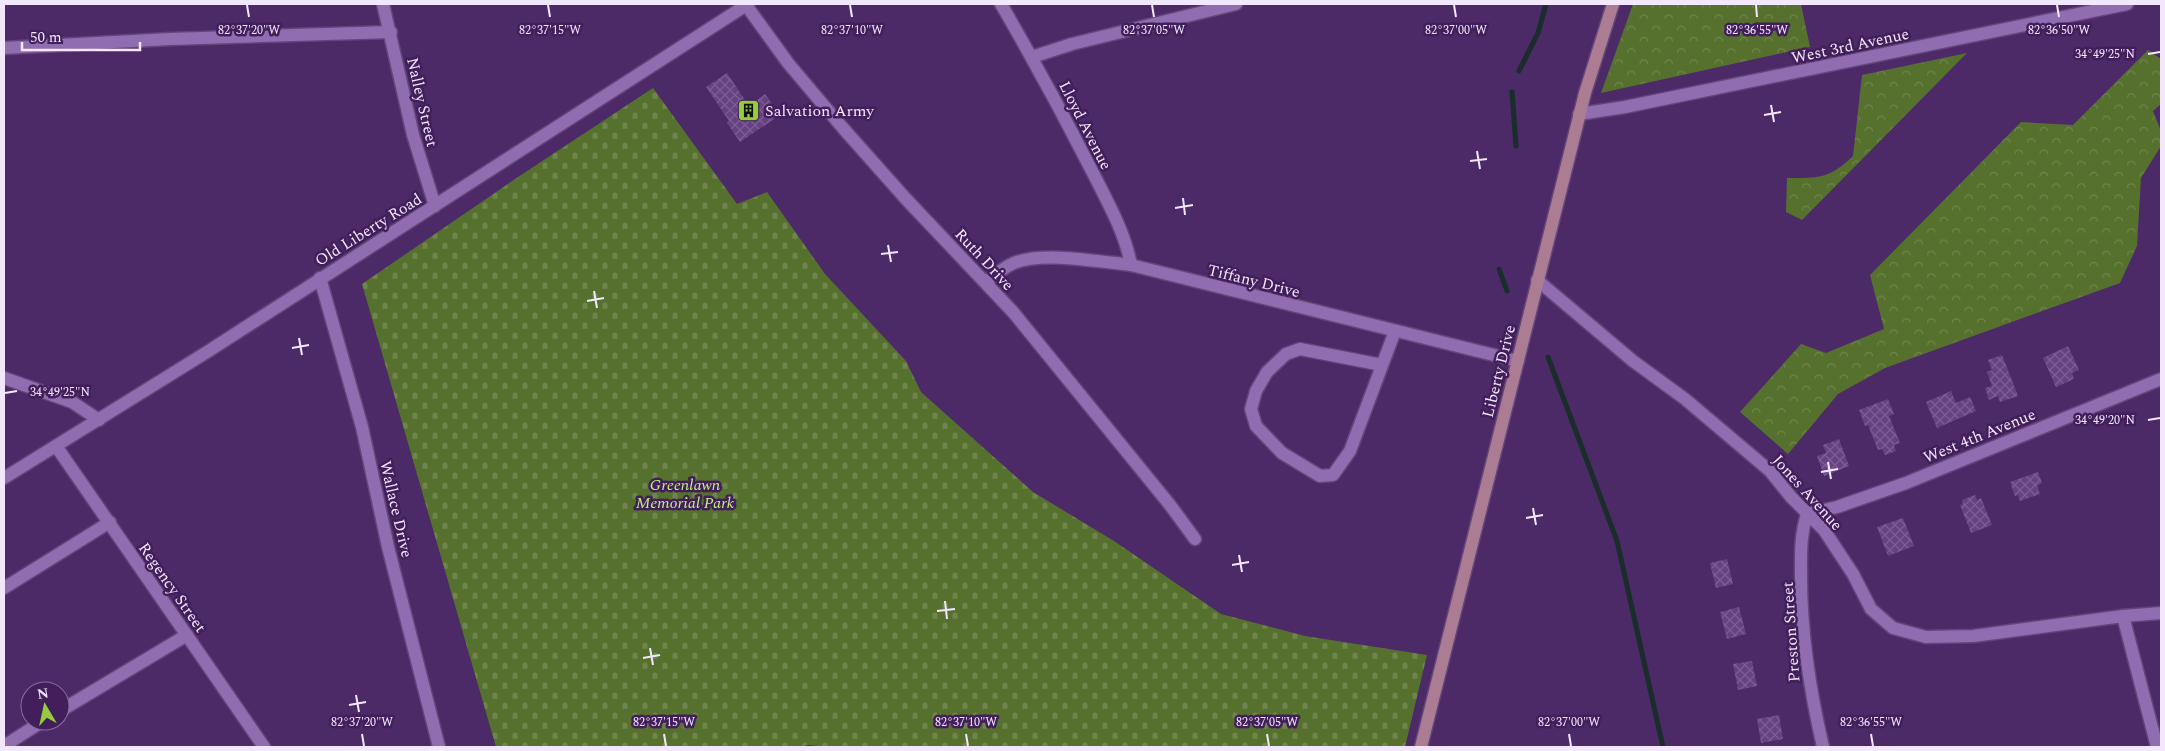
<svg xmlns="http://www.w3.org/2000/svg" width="2165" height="751" font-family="Spectral,serif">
<defs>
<pattern id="forest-crowns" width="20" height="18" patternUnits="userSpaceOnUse" patternTransform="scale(1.25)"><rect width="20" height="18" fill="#56712e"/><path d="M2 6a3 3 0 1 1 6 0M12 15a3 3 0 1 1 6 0" fill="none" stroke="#6f854d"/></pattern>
<pattern id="cemetery-stones" width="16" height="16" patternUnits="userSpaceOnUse" patternTransform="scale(1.25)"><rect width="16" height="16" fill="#56712e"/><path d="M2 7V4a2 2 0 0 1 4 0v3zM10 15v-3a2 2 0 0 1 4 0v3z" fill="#6f854d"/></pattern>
<pattern id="building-cross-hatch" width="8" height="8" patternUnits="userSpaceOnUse" patternTransform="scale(1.25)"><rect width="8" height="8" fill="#664283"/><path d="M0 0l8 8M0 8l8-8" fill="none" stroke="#7c5d96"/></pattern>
</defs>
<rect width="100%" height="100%" fill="#4c2967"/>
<!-- forest -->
<g fill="url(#forest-crowns)">
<path d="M1633,4H1801L1810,47L1601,93Z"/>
<path d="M2148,50L2161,59V104L2153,111L2161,131V146L2141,178L2137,246L2120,283L1885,368L1838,394L1788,454L1740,412L1801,344L1826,353L1884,329L1870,275L2021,122L2073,125Z"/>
<path d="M1967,53L1802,220L1786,212L1787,178C1819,178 1829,179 1853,156L1862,75Z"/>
</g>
<!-- cemetery -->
<path fill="url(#cemetery-stones)" d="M653,88L737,204L767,192L825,274L906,361L921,392L1033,492L1114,541L1221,614L1305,636L1427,655L1405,747H828L808,745L800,747H496L362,284L518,177Z"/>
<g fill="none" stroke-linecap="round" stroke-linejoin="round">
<!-- stream -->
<g stroke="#192d2b" stroke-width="5">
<path d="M1519,71L1538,33L1546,4"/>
<path d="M1512,92L1516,146"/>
<path d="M1499,269L1507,291"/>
<path d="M1548,357L1617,541L1663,747"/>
</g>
</g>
<!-- building -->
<g fill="url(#building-cross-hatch)">
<path d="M727,73L749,106L765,94L780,115L740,142L727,123L729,121L706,87Z"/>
<path d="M2068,346L2079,370L2072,373L2074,379L2056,387L2043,358Z"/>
<path d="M2002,355L2018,396L2000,402L1998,396L1989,400L1985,388L1992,386L1987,372L1992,370L1988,360Z"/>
<path d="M1951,391L1956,403L1970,397L1976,411L1937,428L1926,402Z"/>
<path d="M1888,399L1894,414L1889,416L1900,443L1894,445L1896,451L1885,455L1882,449L1878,450L1868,425L1865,426L1859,410Z"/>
<path d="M1839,439L1849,466L1824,476L1817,456L1826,453L1823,445Z"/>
<path d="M2038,472L2042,483L2037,486L2040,494L2020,501L2018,495L2015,496L2010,482Z"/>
<path d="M1975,495L1977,500L1981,498L1992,525L1971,533L1960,505L1963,504L1962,500Z"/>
<path d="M1903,518L1914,546L1888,556L1877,527Z"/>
<path d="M1727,559L1733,584L1716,588L1710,563Z"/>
<path d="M1739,607L1746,634L1727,639L1720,612Z"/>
<path d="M1752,661L1757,686L1738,690L1733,664Z"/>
<path d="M1779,715L1783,739L1761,743L1757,719Z"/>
</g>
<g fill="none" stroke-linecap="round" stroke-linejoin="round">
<defs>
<g id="minor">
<path d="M383,4L413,135L435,206"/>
<path d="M1001,4C1033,59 1063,114 1092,171C1107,201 1125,232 1131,265"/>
<path d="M746,5L788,63L842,127L906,199L1013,312L1170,505L1195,539"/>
<path d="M4,48L170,39L391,32"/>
<path d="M1032,57L1072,44L1236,4"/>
<path d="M1579,114L1625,107L2127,4"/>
<path d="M320,278L362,427L388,547L439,747"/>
<path d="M1537,280L1633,361L1685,399L1770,471L1791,497L1824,530L1853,574L1871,609L1893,628L1926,637L1973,636L2123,616L2161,613"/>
<path d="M985,282C994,276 1004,267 1014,263C1044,251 1100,262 1131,265L1518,361"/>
<path d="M1382,365L1300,349L1286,354L1267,372L1256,391L1251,409L1256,426L1282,453L1320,476L1333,475L1350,451L1395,331"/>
<path d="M4,378L72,402L99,420"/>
<path d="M56,446L264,747"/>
<path d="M4,478L207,352L748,4"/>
<path d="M4,588L110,522"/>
<path d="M2123,616L2157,747"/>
<path d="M60,711L187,635"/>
<path d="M4,746L43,721"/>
<path d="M1823,747C1810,691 1801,635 1801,577C1801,554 1800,536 1807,514L1837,507L1906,483L2161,379"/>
</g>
<path id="secondary" d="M1421,747L1585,93L1613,4"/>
</defs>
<!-- minor casing -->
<use href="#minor" stroke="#644579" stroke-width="15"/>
<!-- secondary casing -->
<use href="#secondary" stroke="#644579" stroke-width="15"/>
<!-- minor -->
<use href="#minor" stroke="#906cb0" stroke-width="12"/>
<!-- secondary -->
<use href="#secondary" stroke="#ab7c92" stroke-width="12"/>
</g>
<!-- ticks -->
<path fill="none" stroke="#f3e7fe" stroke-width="2" d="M247,5L249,17M548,5L550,17M850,5L852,17M1152,5L1154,17M1454,5L1456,17M1756,5L1757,17M2057,5L2059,17M2148,54L2160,52M1771,105L1774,122M1764,115L1781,112M1477,151L1480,169M1470,161L1487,159M1183,198L1185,215M1175,208L1193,205M888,245L891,262M881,254L898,252M594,291L597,308M587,301L604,298M299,338L302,355M292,348L309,345M5,393L17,391M2148,420L2160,418M1828,462L1831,479M1821,472L1838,469M1533,508L1536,525M1526,518L1543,515M1239,555L1242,572M1232,565L1249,562M945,601L947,619M937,611L955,609M650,648L653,665M643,658L660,655M356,695L359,712M349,705L366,702M362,734L364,746M664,734L666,746M966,734L968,746M1267,734L1269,746M1569,734L1571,746M1871,734L1873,746"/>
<!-- icons -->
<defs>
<symbol id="building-square" viewBox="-11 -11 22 22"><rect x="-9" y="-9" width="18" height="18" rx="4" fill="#95cc3b" stroke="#421e5b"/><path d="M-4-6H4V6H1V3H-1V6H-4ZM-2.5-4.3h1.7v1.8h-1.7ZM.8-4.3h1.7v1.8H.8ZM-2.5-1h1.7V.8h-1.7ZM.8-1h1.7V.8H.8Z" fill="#111"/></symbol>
</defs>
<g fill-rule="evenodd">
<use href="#building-square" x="736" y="98" width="25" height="25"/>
</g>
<g text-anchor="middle" stroke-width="5" stroke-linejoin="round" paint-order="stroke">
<!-- street labels -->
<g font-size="16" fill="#f3e7fe" stroke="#421e5b">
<text transform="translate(1850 45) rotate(-12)" y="6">West 3rd Avenue</text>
<text transform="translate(423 102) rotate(77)" y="6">Nalley Street</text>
<text transform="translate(1086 125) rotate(63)" y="6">Lloyd Avenue</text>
<text transform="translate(368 229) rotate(-32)" y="6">Old Liberty Road</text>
<text transform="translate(985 259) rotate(47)" y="6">Ruth Drive</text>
<text transform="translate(1254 280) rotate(14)" y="6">Tiffany Drive</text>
<text transform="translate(1498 371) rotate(-76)" y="6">Liberty Drive</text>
<text transform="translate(1979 435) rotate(-22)" y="6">West 4th Avenue</text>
<text transform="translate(1808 492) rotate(48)" y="6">Jones Avenue</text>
<text transform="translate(397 509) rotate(77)" y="6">Wallace Drive</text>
<text transform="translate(173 587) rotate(55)" y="6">Regency Street</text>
<text transform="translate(1790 632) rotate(-94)" y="6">Preston Street</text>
</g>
<!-- poi labels -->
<g font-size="16" fill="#f3e7fe" stroke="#421e5b" text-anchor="start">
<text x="765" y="116">Salvation Army</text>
</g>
<!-- park labels -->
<g font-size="16" font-style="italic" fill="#c1f47a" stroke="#421e5b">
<text x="685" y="490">Greenlawn<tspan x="685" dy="18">Memorial Park</tspan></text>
</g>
</g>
<g font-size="12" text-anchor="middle" fill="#f3e7fe" stroke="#421e5b" stroke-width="5" stroke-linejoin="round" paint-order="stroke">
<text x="249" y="34">82°37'20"W</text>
<text x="550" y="34">82°37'15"W</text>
<text x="852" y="34">82°37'10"W</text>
<text x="1154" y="34">82°37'05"W</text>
<text x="2059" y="34">82°36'50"W</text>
<text x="1456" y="34">82°37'00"W</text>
<text x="1757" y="34">82°36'55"W</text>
<text x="2105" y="58">34°49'25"N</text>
<text x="60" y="396">34°49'25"N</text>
<text x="2105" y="424">34°49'20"N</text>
<text x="362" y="726">82°37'20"W</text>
<text x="664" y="726">82°37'15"W</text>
<text x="966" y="726">82°37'10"W</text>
<text x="1267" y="726">82°37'05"W</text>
<text x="1569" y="726">82°37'00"W</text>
<text x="1871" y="726">82°36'55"W</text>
</g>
<!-- border -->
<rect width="2165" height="751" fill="none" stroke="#f3e7fe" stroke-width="10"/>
<!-- north arrow -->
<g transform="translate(45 706) rotate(351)"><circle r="24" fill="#421e5b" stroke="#896e9c"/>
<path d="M0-4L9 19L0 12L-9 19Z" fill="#95cc3b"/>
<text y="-8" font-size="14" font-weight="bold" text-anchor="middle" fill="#f3e7fe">N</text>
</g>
<!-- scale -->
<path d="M22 42v8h118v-8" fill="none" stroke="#f3e7fe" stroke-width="2.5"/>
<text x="30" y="42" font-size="15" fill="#f3e7fe" stroke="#421e5b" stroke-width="4" paint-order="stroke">50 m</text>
</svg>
